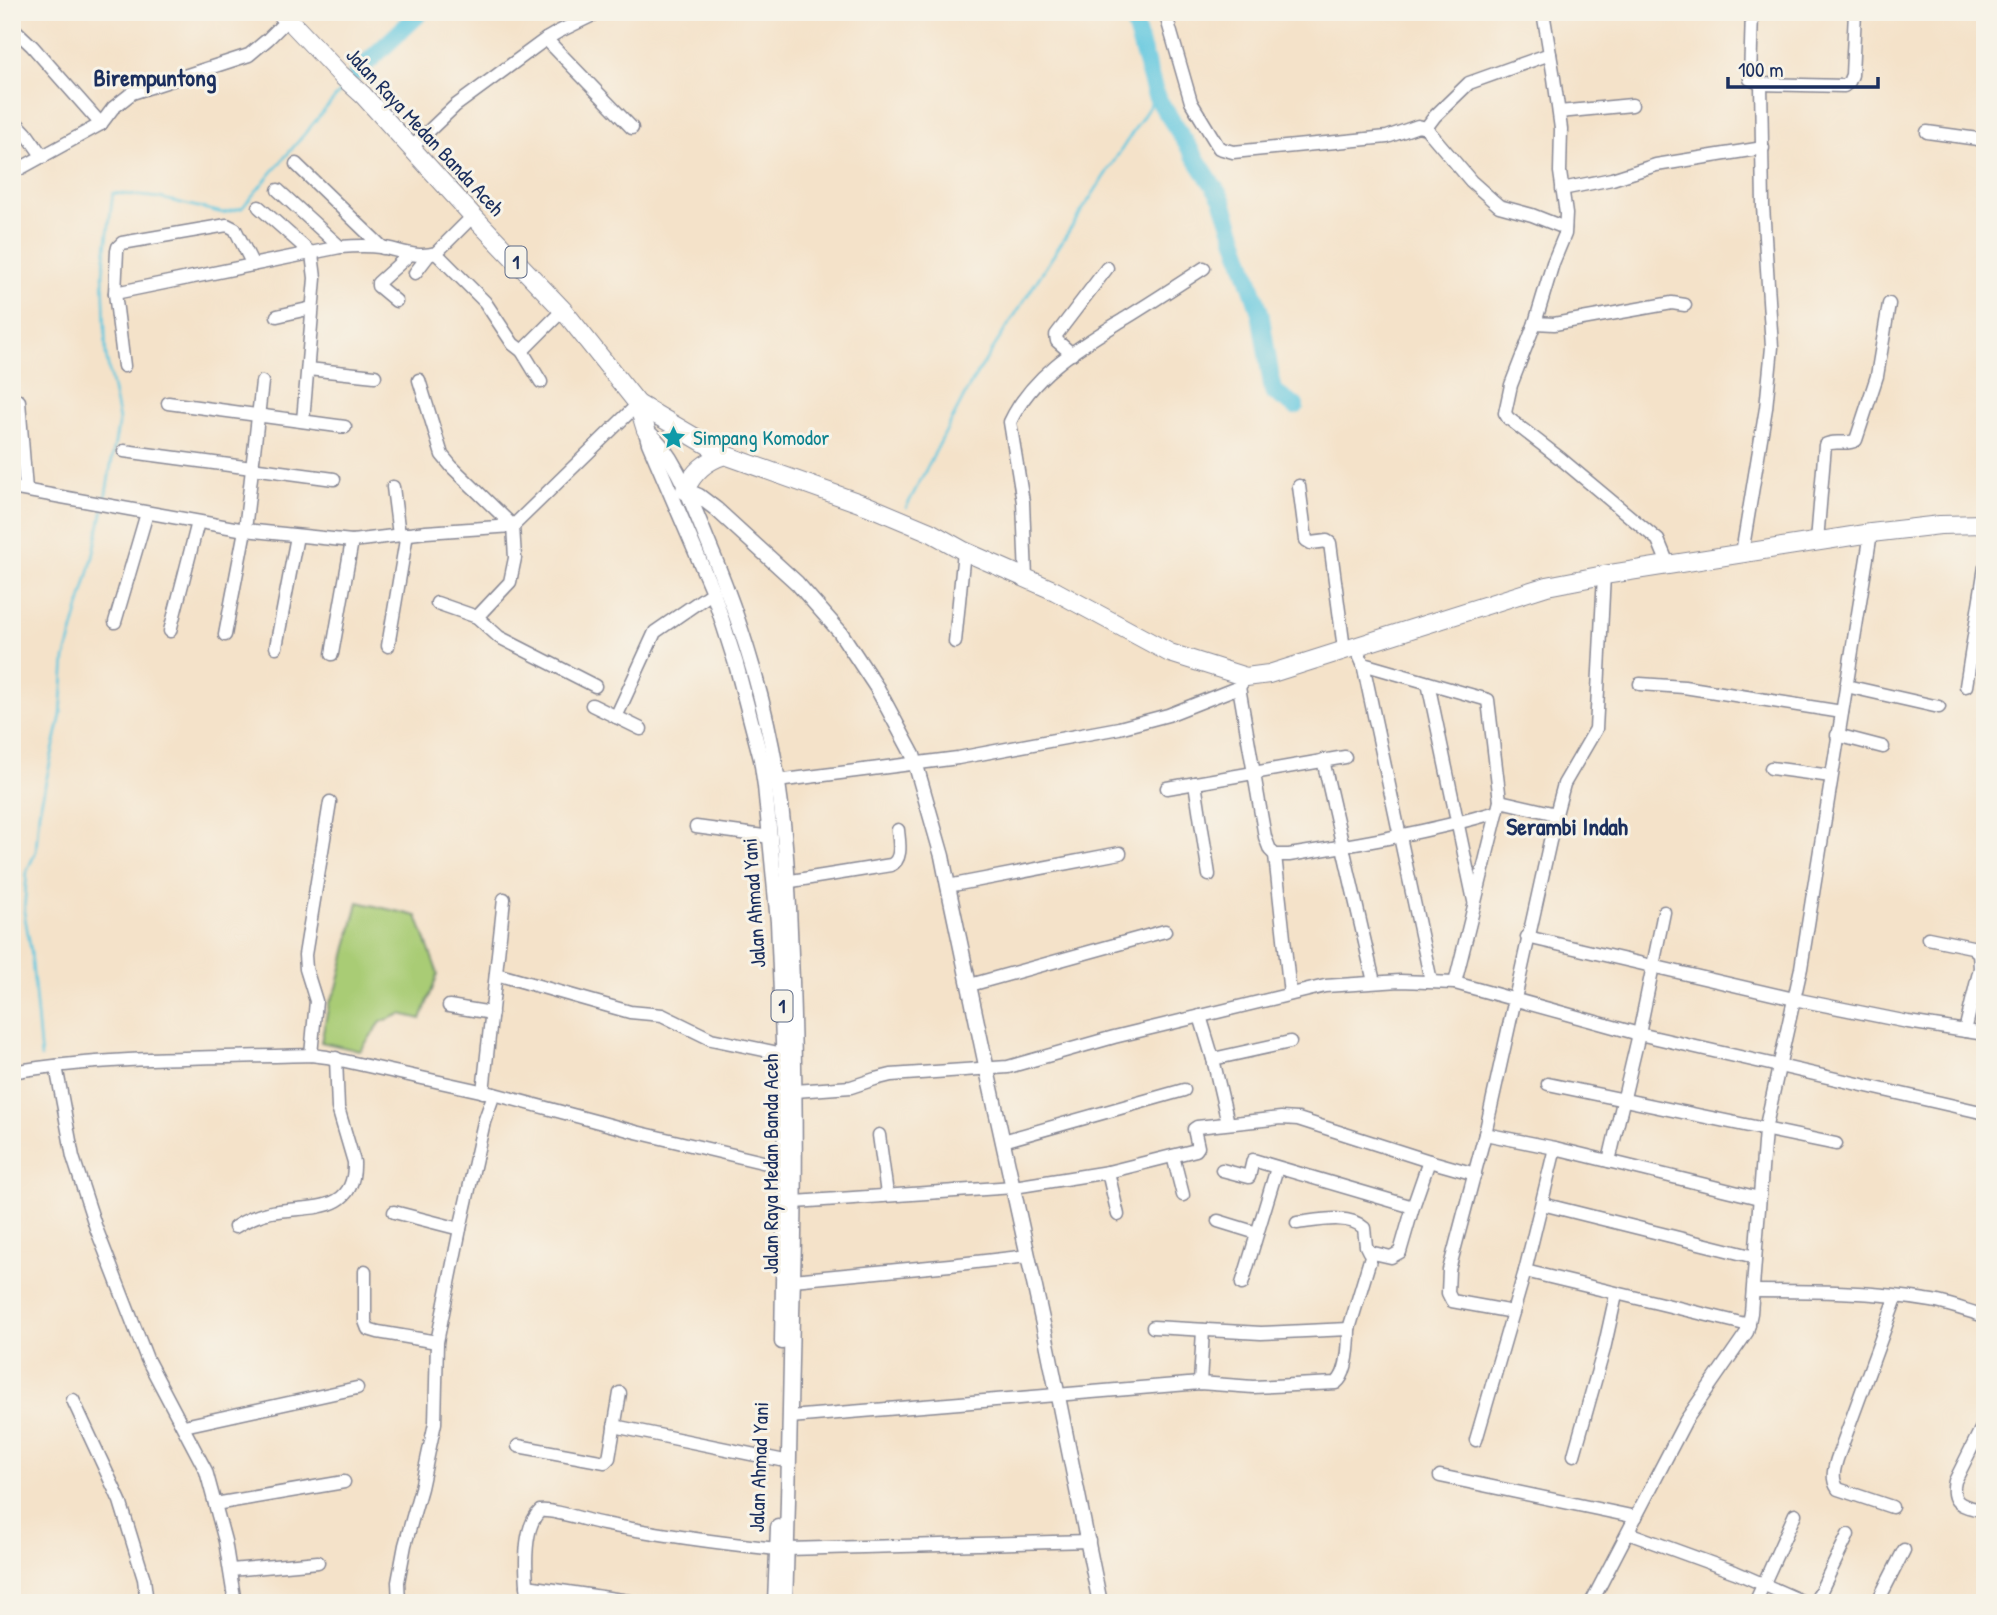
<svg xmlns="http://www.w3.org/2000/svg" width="1997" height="1615" font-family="'Patrick Hand',sans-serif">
<rect width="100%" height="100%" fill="#f7f3e8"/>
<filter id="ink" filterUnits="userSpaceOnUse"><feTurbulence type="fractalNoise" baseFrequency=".0143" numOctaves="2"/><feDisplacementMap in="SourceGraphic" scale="14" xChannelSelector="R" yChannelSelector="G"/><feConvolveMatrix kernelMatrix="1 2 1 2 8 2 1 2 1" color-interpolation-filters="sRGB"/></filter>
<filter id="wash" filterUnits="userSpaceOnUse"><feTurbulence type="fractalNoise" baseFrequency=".00686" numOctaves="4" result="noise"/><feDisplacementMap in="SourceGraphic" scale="28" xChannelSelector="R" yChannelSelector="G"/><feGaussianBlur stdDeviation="1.57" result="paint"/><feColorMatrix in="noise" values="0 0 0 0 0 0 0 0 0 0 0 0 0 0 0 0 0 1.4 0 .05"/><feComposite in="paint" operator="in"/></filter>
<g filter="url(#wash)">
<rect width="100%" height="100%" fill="#f4e2c9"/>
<!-- green -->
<path fill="#a9cc75" stroke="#627e6a" stroke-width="2" d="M358,902L417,916L438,974L421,1019L401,1014L381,1022L360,1051L321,1042L329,1004L337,988Z"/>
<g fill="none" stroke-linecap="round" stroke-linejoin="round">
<!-- stream -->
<g stroke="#62c7df" stroke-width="2.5">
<path d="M105,499L119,420L106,356L103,273L113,193L160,198L223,213L242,208L344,87"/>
<path d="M906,508L971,383L1156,96"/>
<path d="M41,1058L31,951L24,912L27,871L36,851L39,812L61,715L65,659L93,557L103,509"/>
</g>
<!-- river -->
<g stroke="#62c7df" stroke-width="18">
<path d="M1131,12L1156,96L1222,199L1260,312L1273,391L1295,406"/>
<path d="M357,72L421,12"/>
</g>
</g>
</g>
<g filter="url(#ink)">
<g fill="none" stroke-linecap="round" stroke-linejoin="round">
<defs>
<g id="minor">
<path d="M1165,12L1191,102L1219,148L1233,152L1387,137L1418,126L1426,128L1471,181L1499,206L1532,215L1565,228"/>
<path d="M1543,12L1554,78L1561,129L1560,172L1566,214L1565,234L1553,263L1535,323L1511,385L1505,413L1508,418L1561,459L1658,540L1668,564"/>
<path d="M1752,12L1750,79L1761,84L1844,86L1849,82L1852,75L1855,12"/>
<path d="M12,27L32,46L101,124"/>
<path d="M546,39L632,128"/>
<path d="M1559,112L1632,105"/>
<path d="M12,118L26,133L43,157"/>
<path d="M1426,128L1435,116L1469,83L1550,54"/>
<path d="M1927,132L1985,140"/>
<path d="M411,148L455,106L546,39L558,32L599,12"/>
<path d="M296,164L383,248"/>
<path d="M12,173L101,124L113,108L132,93L249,55L268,39L288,19"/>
<path d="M1562,189L1612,179L1656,165L1763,148"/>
<path d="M278,190L340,247"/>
<path d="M259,207L312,254L315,278L303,421"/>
<path d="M436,253L485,302L513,344L522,351L541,382"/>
<path d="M415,273L428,256"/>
<path d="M115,293L340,247C353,246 366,245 380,247C400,250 416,259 436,253L473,216"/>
<path d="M396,301L378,286V283L409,255"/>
<path d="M277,316L312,308"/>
<path d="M1535,323L1554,324L1672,303L1685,305"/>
<path d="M522,351L563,310"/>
<path d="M1072,354L1057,341L1056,335L1107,268"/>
<path d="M124,366L115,293L117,251L118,247L122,243L227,225L235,229L253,265"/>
<path d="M308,369L375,376"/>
<path d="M419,380L442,455L452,467L513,526L515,558L510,582L477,617"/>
<path d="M19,401L26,490"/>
<path d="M168,403L345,427"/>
<path d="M124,451L334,479"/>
<path d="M1299,486L1306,540L1311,543L1327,541L1330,543L1344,649"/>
<path d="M393,487L399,535"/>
<path d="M12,488L245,530L352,541L426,532L513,526L638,404"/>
<path d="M1817,541L1825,445C1834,439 1846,446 1856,440L1877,376L1889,304"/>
<path d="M1742,553L1766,408L1772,347L1763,206L1761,84"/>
<path d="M1026,578L1023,502L1010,422C1033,373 1081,346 1126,318C1152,302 1178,285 1204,268"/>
<path d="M437,603L477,617L499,637L595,686"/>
<path d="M115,622L147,513"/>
<path d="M170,631L198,522"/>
<path d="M225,635L245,530L262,382"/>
<path d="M955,642L964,551"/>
<path d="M388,646L407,534"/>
<path d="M1355,646L1363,664L1431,981"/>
<path d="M276,647L297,536"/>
<path d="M332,654L352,541"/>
<path d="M1363,664L1488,700L1500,801L1455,983"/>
<path d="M1428,683L1474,901"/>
<path d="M1640,684L1684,687L1842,712"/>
<path d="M1846,686L1939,707"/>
<path d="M1966,686L1985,567"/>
<path d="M1239,687L1265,837L1270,850L1275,855H1289C1359,844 1429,832 1497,812"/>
<path d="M592,705L641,729"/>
<path d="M616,717L655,632L713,592"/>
<path d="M1837,735L1883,747"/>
<path d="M1323,760L1374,982"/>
<path d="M1771,768L1831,776"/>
<path d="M777,781L958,758L1119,728L1168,715L1239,687L1246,677"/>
<path d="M1195,783L1209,875"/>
<path d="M1167,788L1345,757"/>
<path d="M1500,801L1556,814"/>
<path d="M696,827L771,837"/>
<path d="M1275,855L1290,994"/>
<path d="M779,883L891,865C903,859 899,842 898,830"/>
<path d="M948,886L1120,853"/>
<path d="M1527,937L1794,999L1908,1022L1985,1034"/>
<path d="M1928,938L1972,947L1979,953L1980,968L1965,1031"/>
<path d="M496,974L630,1012L662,1015L711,1039L783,1054"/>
<path d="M970,985L1165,931"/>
<path d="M449,1006L492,1013"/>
<path d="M1200,1016L1213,1059L1228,1123"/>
<path d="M311,1055L316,1001L306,969L305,955L330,802"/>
<path d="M1213,1059L1290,1042"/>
<path d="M56,1066L73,1157L96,1228L147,1359L206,1471L225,1541L235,1603"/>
<path d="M12,1072C110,1056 211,1058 311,1055L327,1057L494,1094L636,1132L792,1169"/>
<path d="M1548,1084L1836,1144"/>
<path d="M795,1091L851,1087L875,1079L891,1075L1008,1067L1114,1037L1325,986L1400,981L1455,983L1639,1034L1985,1113"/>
<path d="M483,1092L504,899"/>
<path d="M1485,1134L1555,1148L1759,1198"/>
<path d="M879,1135L887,1194"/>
<path d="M1003,1141L1184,1090"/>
<path d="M1173,1156L1183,1195"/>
<path d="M1429,1161L1475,1174"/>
<path d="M1609,1161L1639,1034L1664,912"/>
<path d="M1108,1172L1118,1215"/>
<path d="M795,1202L1014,1187L1108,1172L1196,1150L1198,1147L1194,1129L1197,1127L1281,1118L1298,1119L1429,1161L1413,1207L1253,1160L1249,1177L1222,1170"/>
<path d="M1542,1204L1755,1257"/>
<path d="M394,1212L460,1229"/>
<path d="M1218,1221L1257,1233"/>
<path d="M1297,1223C1316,1221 1349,1213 1364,1228L1366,1246L1369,1252L1391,1257L1400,1252L1413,1207"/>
<path d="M235,1227C246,1220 258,1215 271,1212C308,1205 356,1216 354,1162L338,1108L336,1058"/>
<path d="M365,1271V1321L368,1329L378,1332L437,1342"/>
<path d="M1525,1271L1749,1325"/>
<path d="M793,1280L950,1265L1028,1256"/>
<path d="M1242,1284L1277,1168"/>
<path d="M1753,1291C1812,1291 1873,1291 1932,1301C1950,1304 1967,1311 1985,1316"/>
<path d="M1513,1312L1452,1301L1448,1293L1449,1270L1485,1134L1556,814L1564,784L1596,729L1604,575"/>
<path d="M1153,1327L1261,1333L1349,1329"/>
<path d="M1200,1383L1203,1330"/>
<path d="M73,1400L120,1501L144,1579L147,1603"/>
<path d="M790,1417L1200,1383L1253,1387L1336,1383C1348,1374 1349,1343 1349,1329L1372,1253"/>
<path d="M1985,1421L1955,1481C1949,1506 1965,1506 1985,1511"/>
<path d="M184,1426L357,1388"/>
<path d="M614,1426L780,1460"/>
<path d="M1476,1440L1525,1271L1555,1148"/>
<path d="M518,1446L605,1462L609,1458L620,1393"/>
<path d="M1574,1455L1604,1349L1616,1295"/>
<path d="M1440,1476L1636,1517"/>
<path d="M215,1504L344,1482"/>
<path d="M1892,1507L1838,1489C1831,1479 1834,1469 1837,1459L1896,1298"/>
<path d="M1628,1533L1735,1572L1806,1603"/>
<path d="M787,1549L1089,1541"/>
<path d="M231,1570L318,1562"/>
<path d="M527,1586L642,1603"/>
<path d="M399,1603L398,1582L405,1545L421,1488L435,1423L437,1342L460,1229L484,1122L494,1094"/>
<path d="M529,1603C526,1580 521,1528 540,1511C554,1509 587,1521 604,1524C661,1535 719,1543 777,1549"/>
<path d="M1591,1603L1686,1420L1747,1332L1751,1313L1765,1130L1801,968L1871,533"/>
<path d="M1755,1603L1795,1514"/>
<path d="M1815,1603L1848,1535"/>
<path d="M1877,1603L1904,1550"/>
</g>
<g id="major">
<path d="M646,430C676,455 692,504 707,540C735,606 758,676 772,747C787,824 789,903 792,981C795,1080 796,1178 793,1277C790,1385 789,1494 785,1603"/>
<path d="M646,432L649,443L713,592L736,664L761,759L765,786L778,922L783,1041L785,1167L782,1342"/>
<path d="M685,490L699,496L716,509L797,583L840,632L877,688L913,755L942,856L948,886L987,1070L1045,1333L1100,1603"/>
<path d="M775,1603L778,1527"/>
</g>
<g id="highway">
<path d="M280,12L288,19L341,75L363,95L473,216L563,310L638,404L646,430"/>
<path d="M638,404L725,455L868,506L930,532L964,551L1055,591L1170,653L1246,677L1269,674L1547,586L1604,575L1871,533L1940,525L1985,524"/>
<path d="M685,490C694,471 706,461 725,455"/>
</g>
</defs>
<!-- minor casing -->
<use href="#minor" stroke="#888894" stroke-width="15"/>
<!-- major casing -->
<use href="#major" stroke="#888894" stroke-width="17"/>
<!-- highway casing -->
<use href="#highway" stroke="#888894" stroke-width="20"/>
<!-- minor -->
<use href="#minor" stroke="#fff" stroke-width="12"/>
<!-- major -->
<use href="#major" stroke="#fff" stroke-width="14"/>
<!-- highway -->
<use href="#highway" stroke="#fff" stroke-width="18"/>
</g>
</g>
<!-- icons -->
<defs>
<symbol id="sight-bare" viewBox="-9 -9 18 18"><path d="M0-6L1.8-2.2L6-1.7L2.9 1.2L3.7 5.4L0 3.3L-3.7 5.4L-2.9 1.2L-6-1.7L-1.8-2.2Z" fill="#0f9aa8" stroke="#f7f3e8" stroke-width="2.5" paint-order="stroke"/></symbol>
</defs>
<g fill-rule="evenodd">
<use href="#sight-bare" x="656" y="420" width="35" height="35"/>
</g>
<g text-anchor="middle" stroke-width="6" stroke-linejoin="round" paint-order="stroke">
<!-- shield labels -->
<g fill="#f7f3e8" stroke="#5d6a87" stroke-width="2">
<rect x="505.5" y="246.5" width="21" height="31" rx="5"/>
<rect x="771.5" y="990.5" width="21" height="31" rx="5"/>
</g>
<g font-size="19" font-weight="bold" fill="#1b2f5e">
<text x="516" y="269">1</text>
<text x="782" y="1013">1</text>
</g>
<!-- street labels -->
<g font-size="21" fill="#1b2f5e" stroke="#f7f3e8">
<text transform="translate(425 132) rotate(47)" y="7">Jalan Raya Medan Banda Aceh</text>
<text transform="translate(754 903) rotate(-94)" y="7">Jalan Ahmad Yani</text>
<text transform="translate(771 1164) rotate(-90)" y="7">Jalan Raya Medan Banda Aceh</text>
<text transform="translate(759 1467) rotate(-88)" y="7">Jalan Ahmad Yani</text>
</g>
<!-- culture labels -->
<g font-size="21" fill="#0d838f" stroke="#f7f3e8" text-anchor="start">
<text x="693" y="445">Simpang Komodor</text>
</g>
<!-- quarter labels -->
<g font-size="24" font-weight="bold" fill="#1b2f5e" stroke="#f7f3e8">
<text x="155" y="86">Birempuntong</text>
<text x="1567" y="835">Serambi Indah</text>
</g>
</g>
<!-- margin -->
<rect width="1997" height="1615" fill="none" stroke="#f7f3e8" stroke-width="42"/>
<!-- scale -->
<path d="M1728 77v10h150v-10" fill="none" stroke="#1b2f5e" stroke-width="3.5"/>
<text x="1738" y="77" font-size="21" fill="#1b2f5e" stroke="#f7f3e8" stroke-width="5" paint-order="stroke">100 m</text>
</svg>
